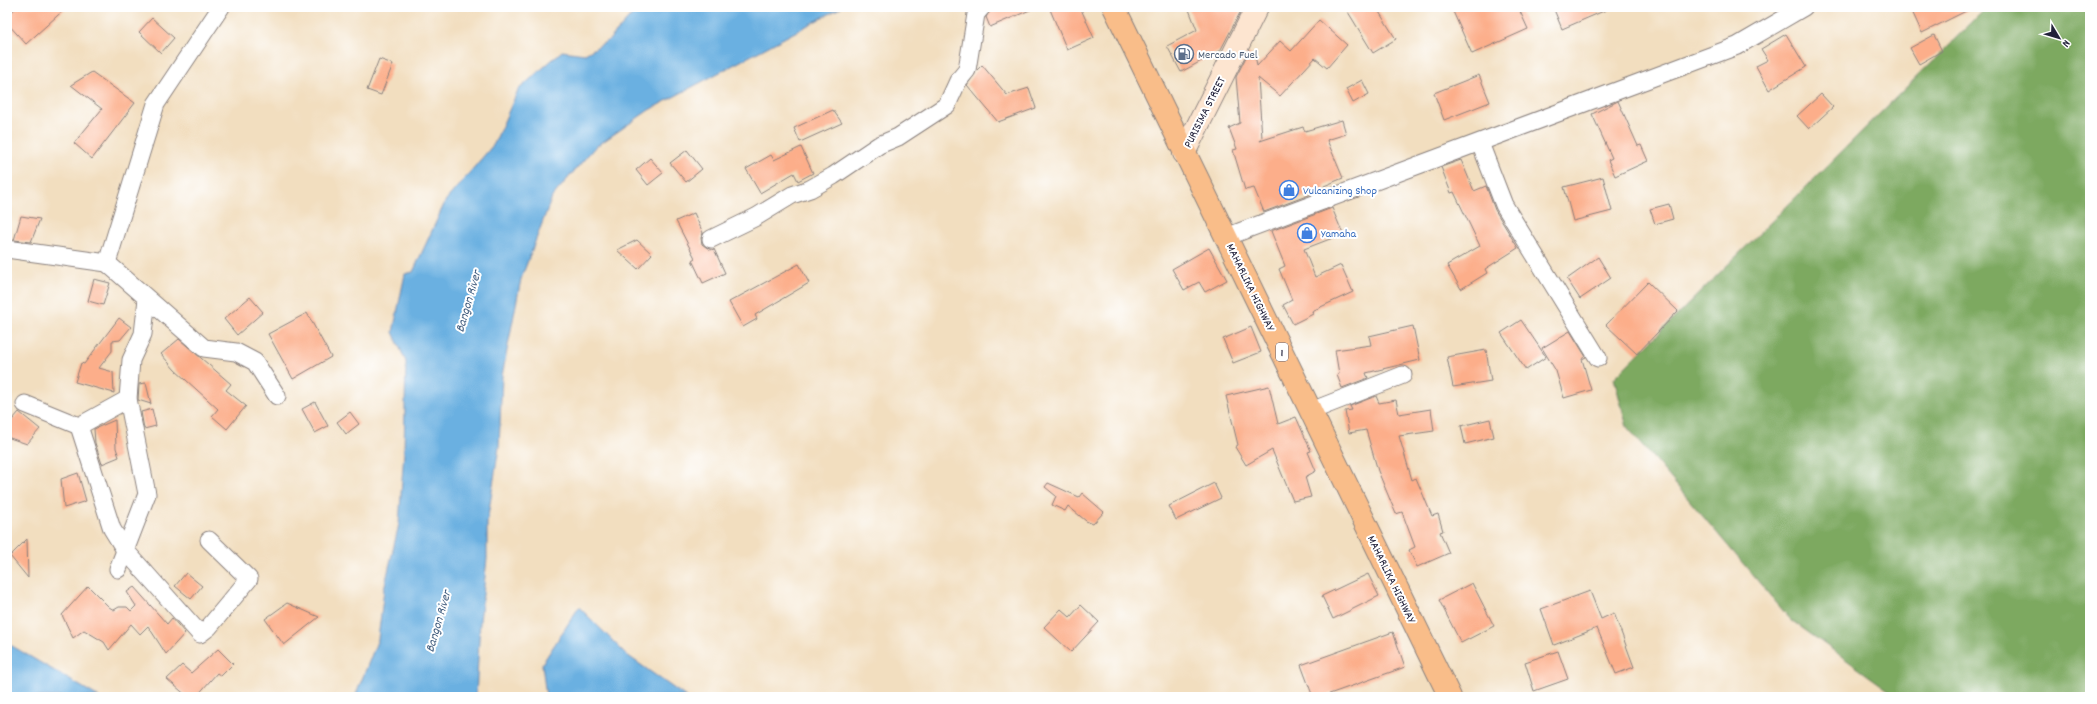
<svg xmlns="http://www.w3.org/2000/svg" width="2097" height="704" font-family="Dekko,sans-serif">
<rect width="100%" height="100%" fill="#fff"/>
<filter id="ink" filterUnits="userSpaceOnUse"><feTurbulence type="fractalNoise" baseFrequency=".025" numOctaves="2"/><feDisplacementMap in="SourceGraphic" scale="8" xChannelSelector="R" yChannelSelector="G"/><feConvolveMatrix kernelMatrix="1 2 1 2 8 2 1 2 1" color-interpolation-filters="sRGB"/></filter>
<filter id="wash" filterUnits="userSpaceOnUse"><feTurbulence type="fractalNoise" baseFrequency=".012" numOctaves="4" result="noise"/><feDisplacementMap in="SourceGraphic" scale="16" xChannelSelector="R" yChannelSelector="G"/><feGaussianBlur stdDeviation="0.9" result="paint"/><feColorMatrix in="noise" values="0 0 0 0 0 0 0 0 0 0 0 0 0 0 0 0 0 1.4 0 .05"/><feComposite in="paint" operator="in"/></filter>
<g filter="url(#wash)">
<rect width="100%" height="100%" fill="#f2debf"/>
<!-- forest -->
<path fill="#7da961" stroke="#50664e" d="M1987,7H2090V697H1898L1791,620L1627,427L1614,378Z"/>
<!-- water -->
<g fill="#6bb0e1" stroke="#46698e">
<path d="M639,7H842L649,110L594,148L552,197L521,279L502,376L499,447L487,523V559L480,621L476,697H355L378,639L384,589L399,524L404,451L406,362L393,332L405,274L413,272L446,200L494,144L518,90L562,51L585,54L609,40Z"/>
<path d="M579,607L627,655L686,697H546L542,664Z"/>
<path d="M7,643L99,697H7Z"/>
</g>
<g id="blocks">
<!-- building -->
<g fill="#fcae8a">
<path d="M17,7H67L26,44L7,23V16Z"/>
<path d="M992,7H1037L990,27L986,17Z"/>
<path d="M1049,7H1080L1094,38L1067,50Z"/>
<path d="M1188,7H1243L1220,51L1181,72L1167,46L1197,30Z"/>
<path d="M1345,7H1376L1396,39L1373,53Z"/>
<path d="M1451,7H1518L1528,29L1472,54Z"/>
<path d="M1553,7H1613L1562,29Z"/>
<path d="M1910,7H1974L1922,33Z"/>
<path d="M152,18L174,38L161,53L139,32Z"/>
<path d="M1319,20L1347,45L1327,68L1315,58L1280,96L1258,78L1262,138L1260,141L1303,127L1305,131L1342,120L1346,134L1327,140L1343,178L1324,186L1325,189L1264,212L1254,188L1245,190L1233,150L1237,149L1229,128L1240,123L1236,77L1248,53L1256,60L1257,66L1280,41L1291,51Z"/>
<path d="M1786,34L1806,67L1769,90L1756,66L1768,60L1761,49Z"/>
<path d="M1934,35L1942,51L1919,64L1910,48Z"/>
<path d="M379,59L393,64L381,95L367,90Z"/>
<path d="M982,65L1007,95L1029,88L1036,108L998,122L967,85L977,70Z"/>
<path d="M92,72L135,103L92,159L74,143L102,109L71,85Z"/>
<path d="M1479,75L1490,102L1444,120L1434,93Z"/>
<path d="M1362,80L1369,94L1353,103L1346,89Z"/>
<path d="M1821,94L1833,107L1809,129L1797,116Z"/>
<path d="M1618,101L1638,146L1641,145L1648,161L1615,176L1608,160L1612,158L1592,114Z"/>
<path d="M833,110L842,123L800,142L794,128Z"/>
<path d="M801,147L813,173L798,181L794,173L760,193L746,169L771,155L774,160Z"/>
<path d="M687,150L702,169L686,182L670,163Z"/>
<path d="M650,158L663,173L648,185L636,170Z"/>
<path d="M1461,160L1474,191L1486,186L1495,210L1518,248L1485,269L1487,273L1461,289L1447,265L1480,246L1454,192L1451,193L1441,167Z"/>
<path d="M1603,177L1612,211L1573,221L1564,187Z"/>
<path d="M1669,204L1673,219L1655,224L1650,209Z"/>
<path d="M1332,208L1343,234L1304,249L1315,277L1341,265L1353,292L1312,311L1313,314L1293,324L1283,305L1292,300L1279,269L1285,266L1271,231Z"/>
<path d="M694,213L703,233L701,238L702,244L706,247L711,250L714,249L725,273L703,283L692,260L695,258L676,221Z"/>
<path d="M21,216L40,219L31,242L14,240Z"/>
<path d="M637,240L652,254L638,269L617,250Z"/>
<path d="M1209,248L1227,280L1205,292L1199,282L1184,290L1172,269Z"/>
<path d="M1598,257L1611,278L1580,299L1567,279Z"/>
<path d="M799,264L809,283L755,315L757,319L743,327L729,302Z"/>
<path d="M94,279L110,283L103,305L88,301Z"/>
<path d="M1648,282L1678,311L1637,354L1606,325Z"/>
<path d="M250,297L263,312L237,335L224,319Z"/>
<path d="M307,313L331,357L293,379L268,334Z"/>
<path d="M119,318L131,327L120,340L112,341V351L99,368L113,372L114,393L75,382L81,363L84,364Z"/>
<path d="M1521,320L1546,357L1526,370L1501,333Z"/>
<path d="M1413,326L1420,360L1366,373L1368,378L1342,388L1337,375L1339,374L1335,350L1371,345L1369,336Z"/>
<path d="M1251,327L1261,352L1233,363L1223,339Z"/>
<path d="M1570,331L1586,357L1582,359L1591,390L1564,398L1556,371L1542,348Z"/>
<path d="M179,339L231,384L226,390L246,406L227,429L212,416L218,409L175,370L161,354Z"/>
<path d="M1486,350L1491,381L1453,387L1447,357Z"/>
<path d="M146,383L151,404L138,400L139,384Z"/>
<path d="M1269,386L1278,424L1296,417L1311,451L1308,452L1316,471L1305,477L1311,497L1293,501L1272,450L1246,465L1235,447L1238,445L1226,396Z"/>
<path d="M1376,396L1379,403L1396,400L1399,414L1431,409L1434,431L1399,436L1412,480L1416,478L1432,516L1438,514L1443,531L1440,532L1449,553L1417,567L1409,550L1415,547L1402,512L1396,514L1378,471L1366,430L1349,433L1345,411L1352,410L1350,406Z"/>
<path d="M315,402L328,426L315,433L302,409Z"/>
<path d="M152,409L156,426L144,429L141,412Z"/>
<path d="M19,412L40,429L27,444L7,437V426Z"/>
<path d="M350,412L359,424L346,434L337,422Z"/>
<path d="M1490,419L1494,437L1465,444L1461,426Z"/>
<path d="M115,420L116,448L119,457L102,464L95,443L94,429Z"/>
<path d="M78,473L86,501L64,508L61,479Z"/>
<path d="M1048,483L1079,497L1082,493L1104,512L1093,524L1086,521L1068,506L1065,511L1052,505L1056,496L1045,487Z"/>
<path d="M1214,483L1221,498L1176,520L1169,506Z"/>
<path d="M27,539L28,578L10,556Z"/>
<path d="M186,573L202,586L191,599L175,586Z"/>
<path d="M1368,574L1379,596L1333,619L1322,596Z"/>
<path d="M1472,583L1494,626L1461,643L1439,600Z"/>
<path d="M88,586L109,607L114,610L119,607H127L131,611L136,606L127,592L134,587L167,624L172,618L185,633L166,654L148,626L140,634L131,624L109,650L104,642L84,630L73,638L62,615Z"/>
<path d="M1590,591L1601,619L1614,613L1634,667L1616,674L1597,628L1554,645L1541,609Z"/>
<path d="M287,603L319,617L284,645L265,619Z"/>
<path d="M1081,605L1099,622L1071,652L1044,627L1061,609L1070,617Z"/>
<path d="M1393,632L1405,667L1321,697H1313L1301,665Z"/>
<path d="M218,649L233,664L221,676L217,673L196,697H188L167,679L182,665L191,673Z"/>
<path d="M1558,651L1568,679L1534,691L1525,662Z"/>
</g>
</g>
</g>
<g filter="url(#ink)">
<use href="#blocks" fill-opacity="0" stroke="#8a807d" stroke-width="1"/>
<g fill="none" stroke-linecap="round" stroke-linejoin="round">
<defs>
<g id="street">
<path d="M1480,143L1504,205L1598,358"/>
<path d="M1226,237L1737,46L1804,7"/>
<path d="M711,239L756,217L792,195L810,189L833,176L879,145L898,137L947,105L958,81L967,70L976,14L982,7"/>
<path d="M7,249L107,263L156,104L221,7"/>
<path d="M107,263L204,348L236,352L255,362L277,396"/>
<path d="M25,404L79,426L128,399"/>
<path d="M1311,411L1403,375"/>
<path d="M79,426L112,529L125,550L200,634L209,627L249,579L209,540"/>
<path d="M118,569L147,494L128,399L131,360L143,334L147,299"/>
</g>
<path id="secondary" d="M1184,153L1257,7"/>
<path id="highway" d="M1114,7L1450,697"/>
</defs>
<!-- street casing -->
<use href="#street" stroke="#8a807d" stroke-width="19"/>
<!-- secondary casing -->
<use href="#secondary" stroke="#8a807d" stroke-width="24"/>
<!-- highway casing -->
<use href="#highway" stroke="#8a807d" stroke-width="24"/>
<!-- street -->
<use href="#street" stroke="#fff" stroke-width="17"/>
<!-- secondary -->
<use href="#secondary" stroke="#fde5d0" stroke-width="22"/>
<!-- highway -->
<use href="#highway" stroke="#f9bd89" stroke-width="22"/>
</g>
</g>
<!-- icons -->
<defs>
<symbol id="fuel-ring" viewBox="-11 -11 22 22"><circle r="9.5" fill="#fff" stroke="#5c6f8a" stroke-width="1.5"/><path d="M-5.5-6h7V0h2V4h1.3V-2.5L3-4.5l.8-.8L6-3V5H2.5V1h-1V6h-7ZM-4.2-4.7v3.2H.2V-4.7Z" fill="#5c6f8a"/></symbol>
<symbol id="shop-ring" viewBox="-11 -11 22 22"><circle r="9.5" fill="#fff" stroke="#3f7fe0" stroke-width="1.5"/><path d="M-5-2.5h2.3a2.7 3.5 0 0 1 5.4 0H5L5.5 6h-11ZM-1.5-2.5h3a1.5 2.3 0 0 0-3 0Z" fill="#3f7fe0"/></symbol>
</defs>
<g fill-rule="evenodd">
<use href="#fuel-ring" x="1173" y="43" width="22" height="22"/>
<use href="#shop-ring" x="1278" y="179" width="22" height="22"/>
<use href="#shop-ring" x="1296" y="222" width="22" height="22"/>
</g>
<g text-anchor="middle" stroke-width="4" stroke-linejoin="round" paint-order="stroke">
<!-- shield labels -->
<rect fill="#fff" stroke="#646476" stroke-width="1" x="1276" y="343" width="12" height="18" rx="3"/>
<g font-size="11" font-weight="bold" fill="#22223b">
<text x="1282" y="356">1</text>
</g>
<!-- service labels -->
<g font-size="12" fill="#4e5e75" stroke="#fff" text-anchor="start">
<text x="1198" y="58">Mercado Fuel</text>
</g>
<!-- street labels -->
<g font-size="12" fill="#22223b" stroke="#fff">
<text transform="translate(1204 112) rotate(-63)" y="4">PURISIMA STREET</text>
<text transform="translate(1251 287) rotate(64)" y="4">MAHARLIKA HIGHWAY</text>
<text transform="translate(1392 579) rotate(64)" y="4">MAHARLIKA HIGHWAY</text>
</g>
<!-- shop labels -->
<g font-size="12" fill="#366cbe" stroke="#fff" text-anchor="start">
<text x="1303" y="194">Vulcanizing Shop</text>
<text x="1321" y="237">Yamaha</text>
</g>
<!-- water labels -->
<g font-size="13" font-style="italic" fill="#3f5b7d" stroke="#fff">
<text transform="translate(467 301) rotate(-74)" y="5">Bangon River</text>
<text transform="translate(437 621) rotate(-74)" y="5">Bangon River</text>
</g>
</g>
<!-- margin -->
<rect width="2097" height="704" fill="none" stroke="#fff" stroke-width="24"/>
<!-- north arrow -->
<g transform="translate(2059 38) rotate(128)" stroke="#ffffff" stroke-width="3" paint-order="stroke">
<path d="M0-3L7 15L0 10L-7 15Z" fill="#22223b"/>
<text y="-6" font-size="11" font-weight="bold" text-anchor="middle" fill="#22223b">N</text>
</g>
</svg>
